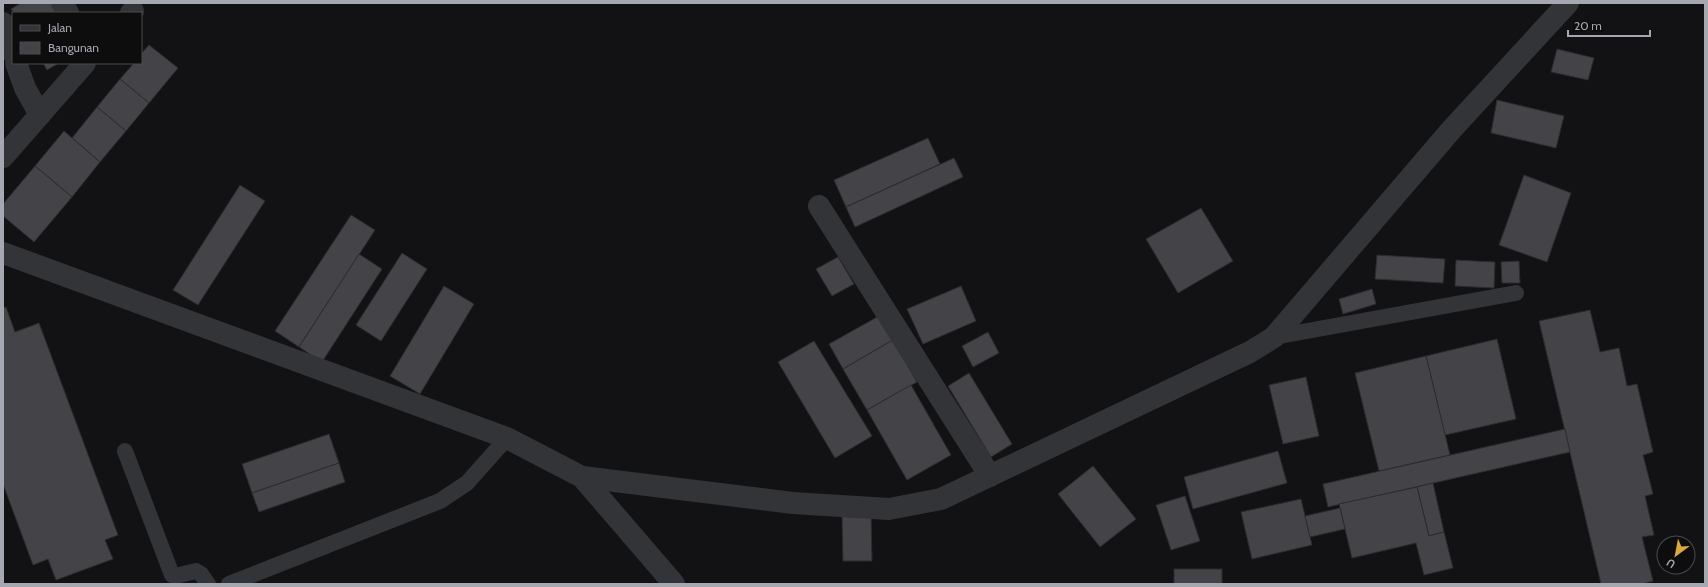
<svg xmlns="http://www.w3.org/2000/svg" width="1708" height="587" font-family="Cabin,sans-serif">
<rect width="100%" height="100%" fill="#121113"/>
<!-- building -->
<g fill="#444448" stroke="#2c2c2e">
<path d="M21,3H52L58,13H14L11,9Z"/>
<path d="M149,45L178,68L149,103L120,79L134,63H141V54Z"/>
<path d="M1557,49L1594,58L1588,80L1551,72Z"/>
<path d="M43,63H59L47,70Z"/>
<path d="M120,79L149,103L126,131L97,107Z"/>
<path d="M1497,100L1564,116L1556,148L1491,133Z"/>
<path d="M97,107L126,131L100,162L72,138Z"/>
<path d="M64,131L100,162L72,197L35,166Z"/>
<path d="M928,138L940,164L846,207L834,180Z"/>
<path d="M954,158L963,177L855,227L846,207Z"/>
<path d="M35,166L72,197L34,242L3,216V204Z"/>
<path d="M1524,175L1571,193L1547,262L1499,245Z"/>
<path d="M240,185L265,201L198,305L173,290Z"/>
<path d="M1201,208L1233,261L1178,293L1146,239Z"/>
<path d="M351,215L375,230L299,347L275,331Z"/>
<path d="M402,253L427,269L381,341L356,325Z"/>
<path d="M359,254L382,269L322,362L299,347Z"/>
<path d="M1377,255L1445,259L1443,283L1375,279Z"/>
<path d="M838,257L854,284L832,296L816,269Z"/>
<path d="M1456,260L1495,262L1494,288L1455,286Z"/>
<path d="M1519,261L1520,283H1502L1501,262Z"/>
<path d="M444,286L474,304L420,394L390,376Z"/>
<path d="M961,286L976,321L923,344L907,309Z"/>
<path d="M1372,289L1376,304L1343,314L1339,299Z"/>
<path d="M6,307L15,332L39,323L118,535L105,540L113,559L56,580L48,559L33,565L3,484V308Z"/>
<path d="M1590,310L1600,352L1619,348L1627,386L1637,384L1653,452L1643,455L1653,494L1645,496L1654,535L1642,537L1653,581L1642,584H1601L1539,321Z"/>
<path d="M879,316L893,340L843,369L829,344Z"/>
<path d="M988,332L999,353L973,367L962,346Z"/>
<path d="M1497,339L1516,419L1445,435L1426,356Z"/>
<path d="M893,340L917,382L867,410L843,369Z"/>
<path d="M814,341L872,436L835,458L778,362Z"/>
<path d="M1426,356L1450,455L1379,471L1355,373Z"/>
<path d="M969,373L1012,444L991,457L948,386Z"/>
<path d="M1306,377L1319,436L1283,444L1269,385Z"/>
<path d="M911,385L951,455L907,480L867,410Z"/>
<path d="M1565,429L1570,452L1328,507L1323,484Z"/>
<path d="M329,434L339,463L252,493L242,464Z"/>
<path d="M1278,451L1287,483L1193,509L1184,477Z"/>
<path d="M339,463L345,482L259,512L252,493Z"/>
<path d="M1093,466L1136,519L1100,547L1058,494Z"/>
<path d="M1433,483L1444,532L1429,536L1417,487Z"/>
<path d="M1417,487L1429,536L1444,532L1453,568L1424,575L1416,543L1352,558L1339,504Z"/>
<path d="M1185,496L1200,541L1171,550L1156,505Z"/>
<path d="M1301,499L1312,545L1252,559L1241,512Z"/>
<path d="M1340,508L1345,529L1310,537L1305,516Z"/>
<path d="M871,513L872,561H843L842,514Z"/>
<rect x="1174" y="569" width="48" height="15"/>
</g>
<g fill="none" stroke-linecap="round" stroke-linejoin="round">
<!-- lane -->
<g stroke="#333437" stroke-width="16">
<path d="M1274,337L1516,293"/>
<path d="M125,451L172,575L175,576L196,571L201,574L208,584"/>
<path d="M229,584L440,501L467,483L507,438"/>
</g>
<!-- street -->
<g stroke="#333437" stroke-width="22">
<path d="M62,3L68,13"/>
<path d="M131,13L133,11"/>
<path d="M3,23L13,53"/>
<path d="M16,63L25,88L40,115"/>
<path d="M3,157L85,63"/>
<path d="M819,206L990,476"/>
<path d="M3,253L507,438L582,477L674,584"/>
<path d="M582,477L793,503L889,509L941,499L1250,352L1274,337L1452,129L1568,3"/>
</g>
</g>
<!-- border -->
<rect width="1708" height="587" fill="none" stroke="#a5a8b1" stroke-width="8"/>
<!-- legend -->
<rect x="12" y="12" width="130" height="52" fill="#0d0d0e" stroke="#4a4b4f"/>
<rect x="20" y="25" width="20" height="6" fill="#333437" stroke="#4a4b4f"/>
<text x="48" y="32" font-size="12" fill="#a5a8b1">Jalan</text>
<rect x="20" y="42" width="20" height="12" fill="#444448" stroke="#4a4b4f"/>
<text x="48" y="52" font-size="12" fill="#a5a8b1">Bangunan</text>
<!-- north arrow -->
<g transform="translate(1676 555) rotate(212)"><circle r="19" fill="#0d0d0e" stroke="#4a4b4f"/>
<path d="M0-3L7 15L0 10L-7 15Z" fill="#d9a843"/>
<text y="-6" font-size="11" font-weight="bold" text-anchor="middle" fill="#a5a8b1">U</text>
</g>
<!-- scale -->
<path d="M1568 30v6h82v-6" fill="none" stroke="#a5a8b1" stroke-width="2"/>
<text x="1574" y="30" font-size="12" fill="#a5a8b1" stroke="#0d0d0e" stroke-width="3" paint-order="stroke">20 m</text>
</svg>
